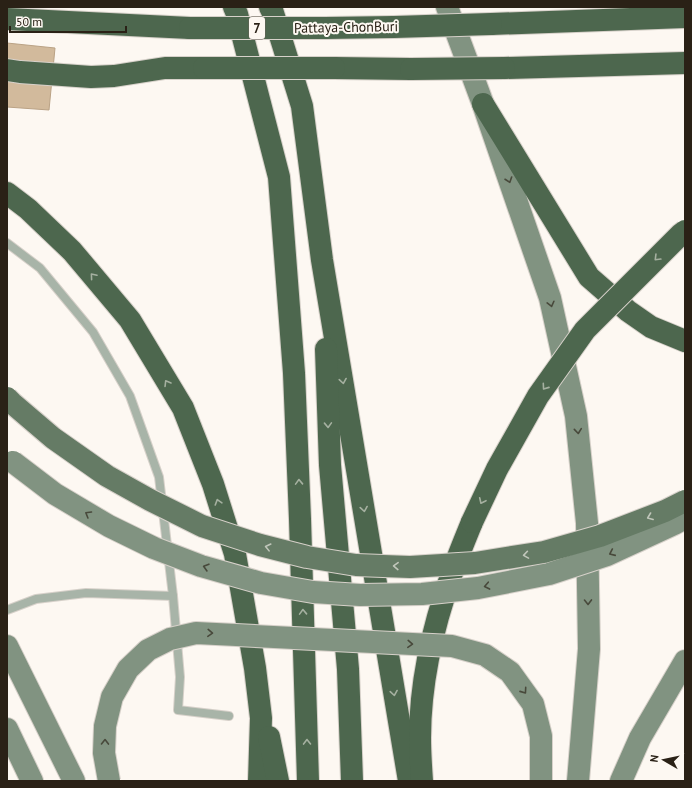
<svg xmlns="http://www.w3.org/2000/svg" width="692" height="788" font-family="'PT Sans',sans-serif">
<rect width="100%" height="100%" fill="#fdf8f2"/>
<!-- building -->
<path fill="#d2ba9c" stroke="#baa285" d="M7,43L55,48L49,110L7,107Z"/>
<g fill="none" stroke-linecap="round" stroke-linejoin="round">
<defs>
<g id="service">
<path d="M7,243L40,268L93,332L130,396L159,477L173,596L180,677L178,710L229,716"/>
<path d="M7,610L36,599L86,593L173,596"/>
</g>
<g id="secondary">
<path d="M447,7L483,104L550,298L576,416L587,523L589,649L578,781"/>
<path d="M7,646L74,781"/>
<path d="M7,729L32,781"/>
<path d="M621,781L640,738L685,661"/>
</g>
<g id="motorway">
<path d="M234,7L237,14L279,177L294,373L300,519L308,781"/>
<path d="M270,7L273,13L302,106L322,260L409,781"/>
<path d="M7,19L190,28"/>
<path d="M491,24L685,17"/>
<path d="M325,28L394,27"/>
<path d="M334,68L411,69"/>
<path d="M504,68L685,63"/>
<path d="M7,70L20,72L91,77L114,76L165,68H204"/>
<path d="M483,104L589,277L628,311L651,327L685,341"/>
<path d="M7,193L28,209L72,251L130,320L183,408L213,484L235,554L255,668L261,718L259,781"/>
<path d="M326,349L330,465L348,669L352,781"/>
<path d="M269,737L278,781"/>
<path d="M422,781C421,767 420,752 420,738C420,683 433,626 452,573C458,556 465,539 472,522"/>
</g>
</defs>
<!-- service casing -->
<use href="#service" stroke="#d7d1ca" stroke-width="10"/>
<!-- secondary casing -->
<use href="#secondary" stroke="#d7d1ca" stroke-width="24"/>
<!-- motorway casing -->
<use href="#motorway" stroke="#d7d1ca" stroke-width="24"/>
<!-- service -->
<use href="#service" stroke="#a8b4a8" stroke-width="8"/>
<!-- secondary -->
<use href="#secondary" stroke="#819381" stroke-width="22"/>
<!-- motorway -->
<use href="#motorway" stroke="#4d674e" stroke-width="22"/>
<defs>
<g id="secondary-bridge">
<path d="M13,462L55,494L109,526L154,548L201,566L261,583L313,592L360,595L422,594L478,588L549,574L607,555L674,524L685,518"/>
<path d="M109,781L104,753L105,726L112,697L128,669L148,650L170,639L196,633L452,646L485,655L510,672L533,704L541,736V781"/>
</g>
<path id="primary-bridge" d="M7,398L12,403L53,438L107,476L150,500L202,526L260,545L307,557L356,565L410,567L475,563L544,552L600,536L665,511L685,501"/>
<g id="motorway-bridge">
<path d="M394,27L491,24"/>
<path d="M190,28H325"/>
<path d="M204,68H334"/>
<path d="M411,69L504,68"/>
<path d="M472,522L497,469L538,396L585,330L681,234L685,231"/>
</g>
</defs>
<!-- secondary-bridge casing -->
<use href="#secondary-bridge" stroke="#d7d1ca" stroke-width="24" stroke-linecap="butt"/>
<!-- primary-bridge casing -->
<use href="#primary-bridge" stroke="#d7d1ca" stroke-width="24" stroke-linecap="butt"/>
<!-- motorway-bridge casing -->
<use href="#motorway-bridge" stroke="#d7d1ca" stroke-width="24" stroke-linecap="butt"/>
<!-- secondary-bridge -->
<use href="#secondary-bridge" stroke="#819381" stroke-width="22"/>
<!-- primary-bridge -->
<use href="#primary-bridge" stroke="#657b65" stroke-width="22"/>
<!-- motorway-bridge -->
<use href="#motorway-bridge" stroke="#4d674e" stroke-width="22"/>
</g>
<!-- one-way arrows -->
<defs><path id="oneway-chevron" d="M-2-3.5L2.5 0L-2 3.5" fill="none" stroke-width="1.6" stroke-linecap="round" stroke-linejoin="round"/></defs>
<g stroke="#48493b">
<use href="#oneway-chevron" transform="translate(509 180) rotate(71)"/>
<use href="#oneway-chevron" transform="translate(551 304) rotate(76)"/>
<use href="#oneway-chevron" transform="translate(578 431) rotate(84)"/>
<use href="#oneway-chevron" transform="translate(88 514) rotate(-149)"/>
<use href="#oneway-chevron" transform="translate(612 553) rotate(156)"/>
<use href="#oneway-chevron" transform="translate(206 567) rotate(-164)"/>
<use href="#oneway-chevron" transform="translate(487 586) rotate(169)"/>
<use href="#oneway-chevron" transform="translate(588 602) rotate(89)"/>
<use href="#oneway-chevron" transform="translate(210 633) rotate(3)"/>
<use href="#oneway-chevron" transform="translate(410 644) rotate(3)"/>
<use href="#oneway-chevron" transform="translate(524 691) rotate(55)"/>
<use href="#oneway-chevron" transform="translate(105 742) rotate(-89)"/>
</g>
<g stroke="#a5b0a0">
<use href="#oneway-chevron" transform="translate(657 258) rotate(135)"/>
<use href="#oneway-chevron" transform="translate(93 276) rotate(-130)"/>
<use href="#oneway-chevron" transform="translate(343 381) rotate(81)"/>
<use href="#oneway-chevron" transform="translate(167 383) rotate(-121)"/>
<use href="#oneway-chevron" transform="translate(545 387) rotate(125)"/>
<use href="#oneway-chevron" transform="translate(328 425) rotate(88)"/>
<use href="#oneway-chevron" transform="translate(299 482) rotate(-92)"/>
<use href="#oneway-chevron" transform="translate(482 501) rotate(115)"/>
<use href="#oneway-chevron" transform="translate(218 502) rotate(-107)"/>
<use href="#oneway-chevron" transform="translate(364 509) rotate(81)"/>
<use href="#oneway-chevron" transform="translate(303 612) rotate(-92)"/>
<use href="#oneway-chevron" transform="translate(394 693) rotate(81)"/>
<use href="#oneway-chevron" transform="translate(307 742) rotate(-91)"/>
</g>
<g stroke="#c0c6ba">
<use href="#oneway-chevron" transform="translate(650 517) rotate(159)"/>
<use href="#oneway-chevron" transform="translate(268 547) rotate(-166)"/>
<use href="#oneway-chevron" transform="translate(526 555) rotate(171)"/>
<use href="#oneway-chevron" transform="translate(396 566) rotate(-178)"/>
</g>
<g text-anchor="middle" stroke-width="4" stroke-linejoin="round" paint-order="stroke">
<!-- shield labels -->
<rect fill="#fdf8f2" stroke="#696258" stroke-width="1" x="249" y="17" width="16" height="22" rx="3"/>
<g font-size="13" font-weight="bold" fill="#2a2116">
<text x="257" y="33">7</text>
</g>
<!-- street labels -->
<g font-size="14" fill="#2a2116" stroke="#fdf8f2">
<text transform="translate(346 27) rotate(-1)" y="5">Pattaya-ChonBuri</text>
</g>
</g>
<!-- border -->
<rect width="692" height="788" fill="none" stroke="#2a2116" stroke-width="16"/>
<!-- north arrow -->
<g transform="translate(664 760) rotate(279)" stroke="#fdf8f2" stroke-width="3" paint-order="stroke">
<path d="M0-3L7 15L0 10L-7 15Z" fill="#2a2116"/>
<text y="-6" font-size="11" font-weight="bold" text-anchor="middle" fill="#2a2116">N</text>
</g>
<!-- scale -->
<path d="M10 26v6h116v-6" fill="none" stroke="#2a2116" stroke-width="2"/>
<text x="16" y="26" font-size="12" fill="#2a2116" stroke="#fdf8f2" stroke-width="3" paint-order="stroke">50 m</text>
</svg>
